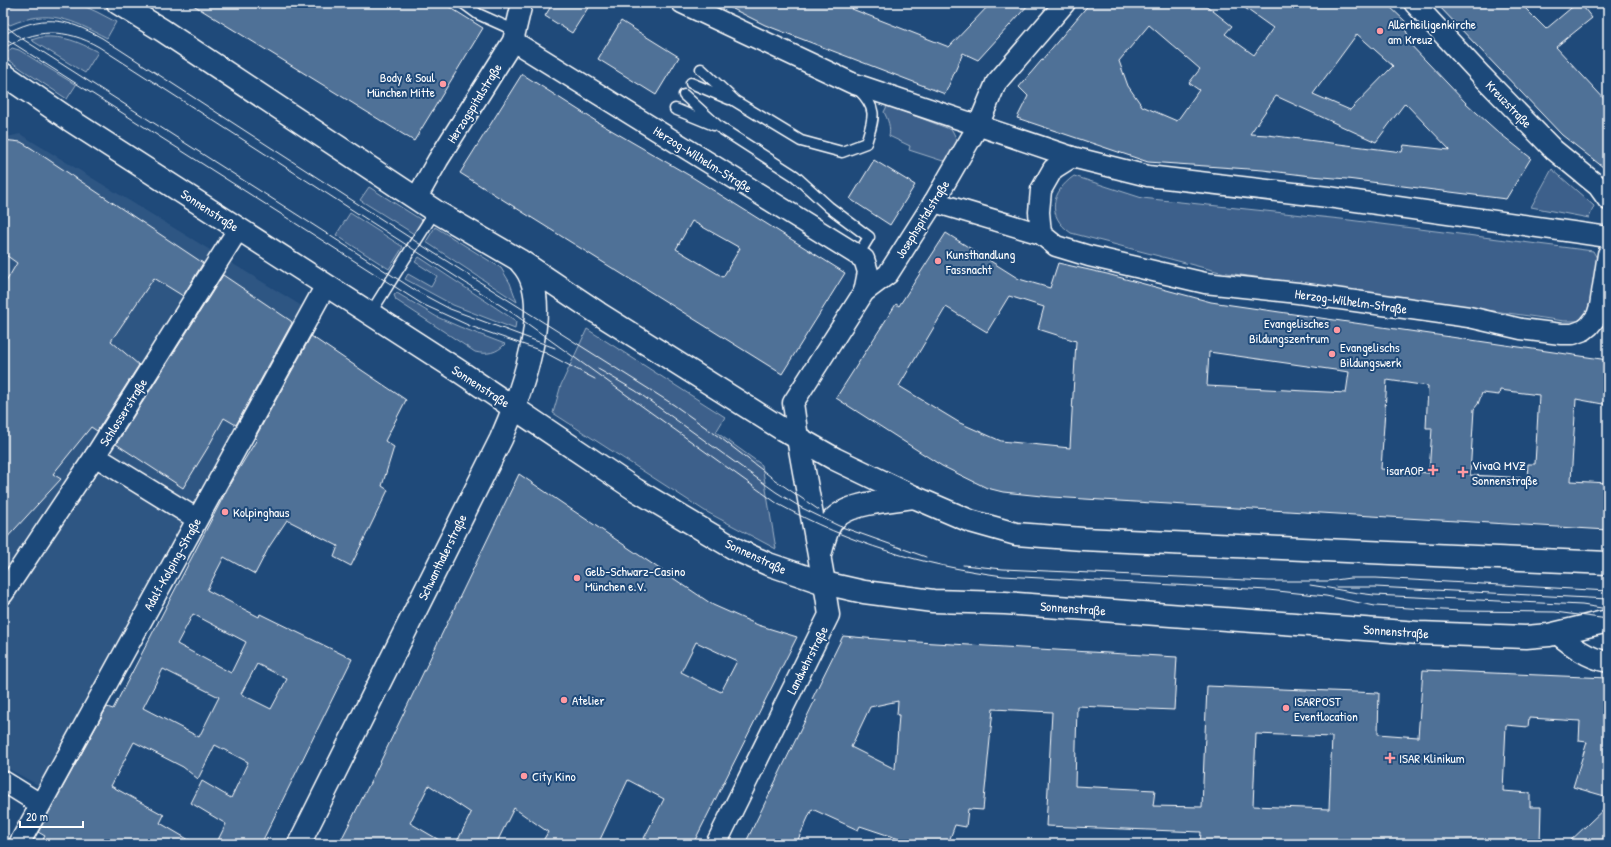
<svg xmlns="http://www.w3.org/2000/svg" width="1611" height="847" font-family="'Patrick Hand',sans-serif">
<rect width="100%" height="100%" fill="#1f4a7a"/>
<filter id="ink" filterUnits="userSpaceOnUse"><feTurbulence type="fractalNoise" baseFrequency=".025" numOctaves="2"/><feDisplacementMap in="SourceGraphic" scale="8" xChannelSelector="R" yChannelSelector="G"/><feConvolveMatrix kernelMatrix="1 2 1 2 8 2 1 2 1" color-interpolation-filters="sRGB"/></filter>
<g filter="url(#ink)">
<!-- built -->
<path fill="#2e5683" d="M20,134L310,311L40,786L3,766V138Z"/>
<!-- green -->
<g fill="#3c618b" stroke="#9eb0c5">
<path d="M20,3H77L97,12L116,22L107,38C72,20 49,8 10,25L3,19V10Z"/>
<path d="M41,37C66,36 76,41 98,52L85,73L31,40Z"/>
<path d="M12,48L19,50L76,85L67,99L23,70L3,56Z"/>
<path d="M887,106H889L952,130L958,142L947,160L943,161L909,150L910,146L889,136C891,127 888,120 884,112Z"/>
<path d="M1552,169L1594,206L1589,218L1531,207Z"/>
<path d="M1074,176L1142,198L1341,219L1593,251L1599,262L1592,303L1587,315L1578,321H1564L1220,272L1071,233C1046,216 1051,192 1074,176Z"/>
<path d="M369,187L423,221L414,234L360,200Z"/>
<path d="M350,213L403,247L389,269L336,235Z"/>
<path d="M435,227L501,268L510,283L517,302L426,242Z"/>
<path d="M419,257L516,321L515,329L453,305L405,279L408,274L431,287L437,276L415,262Z"/>
<path d="M397,293L437,317L460,327L505,344C497,353 487,355 475,352L396,300L394,295Z"/>
<path d="M587,329L725,417L716,432L762,465L776,549L705,511L553,413L561,385Z"/>
</g>
<!-- building -->
<g fill="#507197" stroke="#fff" fill-rule="evenodd">
<path d="M190,3H443L483,28L414,141Z"/>
<path d="M553,3H591L572,33L545,16Z"/>
<path d="M721,3H857L852,9L949,47L991,3H1030L978,60L963,53L945,94L765,25Z"/>
<path d="M1090,3H1203L1232,26L1225,34L1254,55L1273,28L1238,3H1386L1407,23L1404,27L1408,35L1407,41L1466,103L1498,132L1531,158L1506,199L1347,179L1311,176L1263,170L1148,162L1017,118L1028,96L1019,87ZM1149,25L1200,69L1189,83L1199,90L1177,121L1142,106L1128,86L1119,61ZM1357,34L1393,66L1350,110L1313,94ZM1276,96L1376,142L1405,103L1450,150L1404,145L1402,152L1268,135L1250,134Z"/>
<path d="M1436,3H1520L1546,29L1577,3H1580L1592,18L1556,47L1608,103V171L1562,135Z"/>
<path d="M621,21L679,57L656,95L598,59Z"/>
<path d="M522,74L599,123L692,177L845,273L782,374L460,173ZM692,221L740,248L723,277L676,249Z"/>
<path d="M3,140L21,142L31,148L203,263L183,296L154,278L111,341L139,365L97,431L91,427L53,474L61,479L3,542V287L17,263L3,253Z"/>
<path d="M874,160L915,185L890,225L850,199Z"/>
<path d="M946,233L1019,279L1050,288L1058,263L1107,274L1211,302L1608,360V405L1576,399L1571,481L1608,483V530L1051,497L1003,492L987,488L942,466L836,398L896,304L899,306ZM1009,296L1044,307L1038,329L1076,341L1070,448L1001,441L960,423L899,386L946,307L987,332ZM1209,352L1349,372L1346,393L1207,386ZM1387,380L1428,386L1426,428H1432L1429,473L1381,469ZM1500,390L1539,395L1535,464H1528L1527,478L1470,475L1474,409L1478,404L1482,393L1499,395Z"/>
<path d="M223,275L291,321L292,323L236,425L224,418L207,449L183,488L116,444Z"/>
<path d="M311,336L406,400L385,441L394,447L382,486L388,490L351,566L334,557L338,546L287,520L269,547L255,574L224,557L207,590L259,617L260,614L352,659L261,844H216L226,824L191,803L202,781L231,798L248,762L215,745L198,779L183,767L134,742L111,786L164,815L160,823L196,844H40L45,836L38,832L107,707L113,709L231,482L257,439L255,438ZM193,614L246,642L231,673L177,644ZM257,664L287,679L271,709L241,694ZM163,669L219,697L199,737L143,708Z"/>
<path d="M519,474L713,605L758,625L797,637L693,844H641L664,799L628,780L598,844H541L548,832L514,808L496,844H456L471,813L429,785L410,823L446,844H339L371,781ZM696,642L737,661L721,692L681,672Z"/>
<path d="M843,636L900,641L1177,657L1174,710L1077,706L1075,786L1155,790L1153,806L1202,807L1207,686L1379,693L1378,734L1418,737L1423,670L1608,678V797L1573,787L1587,742L1579,741L1580,721L1529,718L1528,727L1506,725L1503,791L1530,793V807H1541L1540,844H1200L1201,832L1046,826L1052,712L993,709L983,810L968,809L966,827L955,825L948,844H914L860,826L858,830L812,809L796,844H745L815,700L812,699ZM898,701L897,715H899L895,769L851,747L870,707ZM1256,734L1332,737L1329,809L1253,806Z"/>
<path d="M1608,805V844H1567Z"/>
</g>
<g fill="none" stroke-linecap="round" stroke-linejoin="round">
<defs>
<g id="lane">
<path d="M463,3L478,14L516,31"/>
<path d="M701,69L735,101L801,141L842,152L866,143C873,119 879,110 859,90"/>
<path d="M691,83L729,99"/>
<path d="M684,95L719,127L795,176L829,207L869,237L858,255"/>
<path d="M675,109L714,125"/>
<path d="M370,314L435,211"/>
</g>
<g id="street">
<path d="M682,3L852,83L1072,157L1148,176L1328,197L1608,237"/>
<path d="M1414,3L1481,75L1554,150L1598,186L1608,200"/>
<path d="M513,41L864,259L868,272L864,292"/>
<path d="M416,199L438,160L513,41L522,3"/>
<path d="M934,202L1041,234L1056,246L1089,256L1205,283L1298,293L1469,317L1521,329L1561,334H1573L1584,330L1589,326L1597,316L1600,306L1608,254"/>
<path d="M1041,234L1039,212L1041,190L1053,169L1072,157"/>
<path d="M798,438L793,403L864,292L888,274L934,202L978,126L996,83L1065,3"/>
<path d="M95,456L197,519"/>
<path d="M3,594L95,456L239,228"/>
<path d="M1556,633C1572,646 1587,658 1608,662"/>
<path d="M3,781L40,804"/>
<path d="M19,844L326,285"/>
<path d="M716,844L829,615L824,583"/>
</g>
<g id="secondary">
<path d="M118,3L162,30L435,211L519,260L598,313L782,429L835,459L914,497L970,521L1016,534L1083,539L1608,563"/>
<path d="M3,74L70,120L456,369L636,490L737,550L768,564L824,583L864,592L933,601L1005,603L1419,633L1526,637L1549,635L1608,621"/>
<path d="M798,438L824,583"/>
<path d="M820,555C823,544 826,529 833,520C848,502 892,501 914,497"/>
<path d="M299,844L501,439C519,398 557,300 521,263"/>
</g>
</defs>
<!-- lane casing -->
<use href="#lane" stroke="#fff" stroke-width="13"/>
<!-- street casing -->
<use href="#street" stroke="#fff" stroke-width="23"/>
<!-- secondary casing -->
<use href="#secondary" stroke="#fff" stroke-width="25"/>
<!-- lane -->
<use href="#lane" stroke="#1f4a7a" stroke-width="10"/>
<!-- street -->
<use href="#street" stroke="#1f4a7a" stroke-width="20"/>
<!-- secondary -->
<use href="#secondary" stroke="#1f4a7a" stroke-width="22"/>
<!-- tram -->
<g stroke="#fff" stroke-width="1">
<path d="M3,24L21,38L418,292L450,309L555,348"/>
<path d="M3,35C42,14 64,17 102,38L415,241L674,405L722,439L775,480L819,510"/>
<path d="M8,40L422,304L470,326L542,351L595,379"/>
<path d="M3,49C35,28 66,28 99,47L514,314L778,504C851,544 921,565 1003,576L1268,590L1326,596L1375,606L1460,611L1555,612L1608,619"/>
<path d="M598,369L636,391L776,492L802,508L839,526L926,557"/>
<path d="M963,565L1003,569L1268,581H1328L1350,578H1376L1608,591"/>
<path d="M1310,585C1332,588 1352,593 1374,595L1582,605L1608,609"/>
<path d="M1336,587H1375L1608,599"/>
</g>
</g>
</g>
<!-- markers -->
<g fill="#ff9aa2" stroke="#1f4a7a" stroke-width="1.5">
<circle cx="1380" cy="31" r="4"/>
<circle cx="443" cy="84" r="4"/>
<circle cx="938" cy="261" r="4"/>
<circle cx="1337" cy="330" r="4"/>
<circle cx="1332" cy="354" r="4"/>
<path d="M1431 464h4v4h4v4h-4v4h-4v-4h-4v-4h4z"/>
<path d="M1461 466h4v4h4v4h-4v4h-4v-4h-4v-4h4z"/>
<circle cx="225" cy="512" r="4"/>
<circle cx="577" cy="578" r="4"/>
<circle cx="564" cy="700" r="4"/>
<circle cx="1286" cy="708" r="4"/>
<path d="M1388 752h4v4h4v4h-4v4h-4v-4h-4v-4h4z"/>
<circle cx="524" cy="776" r="4"/>
</g>
<g text-anchor="middle" stroke-width="4" stroke-linejoin="round" paint-order="stroke">
<!-- poi labels -->
<g font-size="13" fill="#fff" stroke="#1f4a7a" text-anchor="start">
<text x="1388" y="29">Allerheiligenkirche<tspan x="1388" dy="15">am Kreuz</tspan></text>
<text x="435" y="82" text-anchor="end">Body &amp; Soul<tspan x="435" dy="15">München Mitte</tspan></text>
<text x="946" y="259">Kunsthandlung<tspan x="946" dy="15">Fassnacht</tspan></text>
<text x="1329" y="328" text-anchor="end">Evangelisches<tspan x="1329" dy="15">Bildungszentrum</tspan></text>
<text x="1340" y="352">Evangelischs<tspan x="1340" dy="15">Bildungswerk</tspan></text>
<text x="1472" y="470">VivaQ MVZ<tspan x="1472" dy="15">Sonnenstraße</tspan></text>
<text x="1424" y="475" text-anchor="end">isarAOP</text>
<text x="233" y="517">Kolpinghaus</text>
<text x="585" y="576">Gelb-Schwarz-Casino<tspan x="585" dy="15">München e.V.</tspan></text>
<text x="572" y="705">Atelier</text>
<text x="1294" y="706">ISARPOST<tspan x="1294" dy="15">Eventlocation</tspan></text>
<text x="1399" y="763">ISAR Klinikum</text>
<text x="532" y="781">City Kino</text>
</g>
<!-- street labels -->
<g font-size="13" fill="#fff" stroke="#1f4a7a">
<text transform="translate(474 103) rotate(-58)" y="5">Herzogspitalstraße</text>
<text transform="translate(1509 104) rotate(46)" y="5">Kreuzstraße</text>
<text transform="translate(703 159) rotate(32)" y="5">Herzog-Wilhelm-Straße</text>
<text transform="translate(210 210) rotate(33)" y="5">Sonnenstraße</text>
<text transform="translate(922 219) rotate(-58)" y="5">Josephspitalstraße</text>
<text transform="translate(1351 301) rotate(8)" y="5">Herzog-Wilhelm-Straße</text>
<text transform="translate(481 386) rotate(33)" y="5">Sonnenstraße</text>
<text transform="translate(123 412) rotate(-58)" y="5">Schlosserstraße</text>
<text transform="translate(756 556) rotate(25)" y="5">Sonnenstraße</text>
<text transform="translate(442 557) rotate(-64)" y="5">Schwanthalerstraße</text>
<text transform="translate(172 564) rotate(-61)" y="5">Adolf-Kolping-Straße</text>
<text transform="translate(1073 608) rotate(4)" y="5">Sonnenstraße</text>
<text transform="translate(1396 631) rotate(4)" y="5">Sonnenstraße</text>
<text transform="translate(807 660) rotate(-63)" y="5">Landwehrstraße</text>
</g>
</g>
<!-- margin -->
<rect width="1611" height="847" fill="none" stroke="#1f4a7a" stroke-width="16"/>
<rect x="8" y="8" width="1595" height="831" fill="none" stroke="#fff" stroke-width="1.5" filter="url(#ink)"/>
<!-- scale -->
<path d="M20 821v6h63v-6" fill="none" stroke="#ffffff" stroke-width="2"/>
<text x="26" y="821" font-size="12" fill="#ffffff" stroke="#1f4a7a" stroke-width="3" paint-order="stroke">20 m</text>
</svg>
